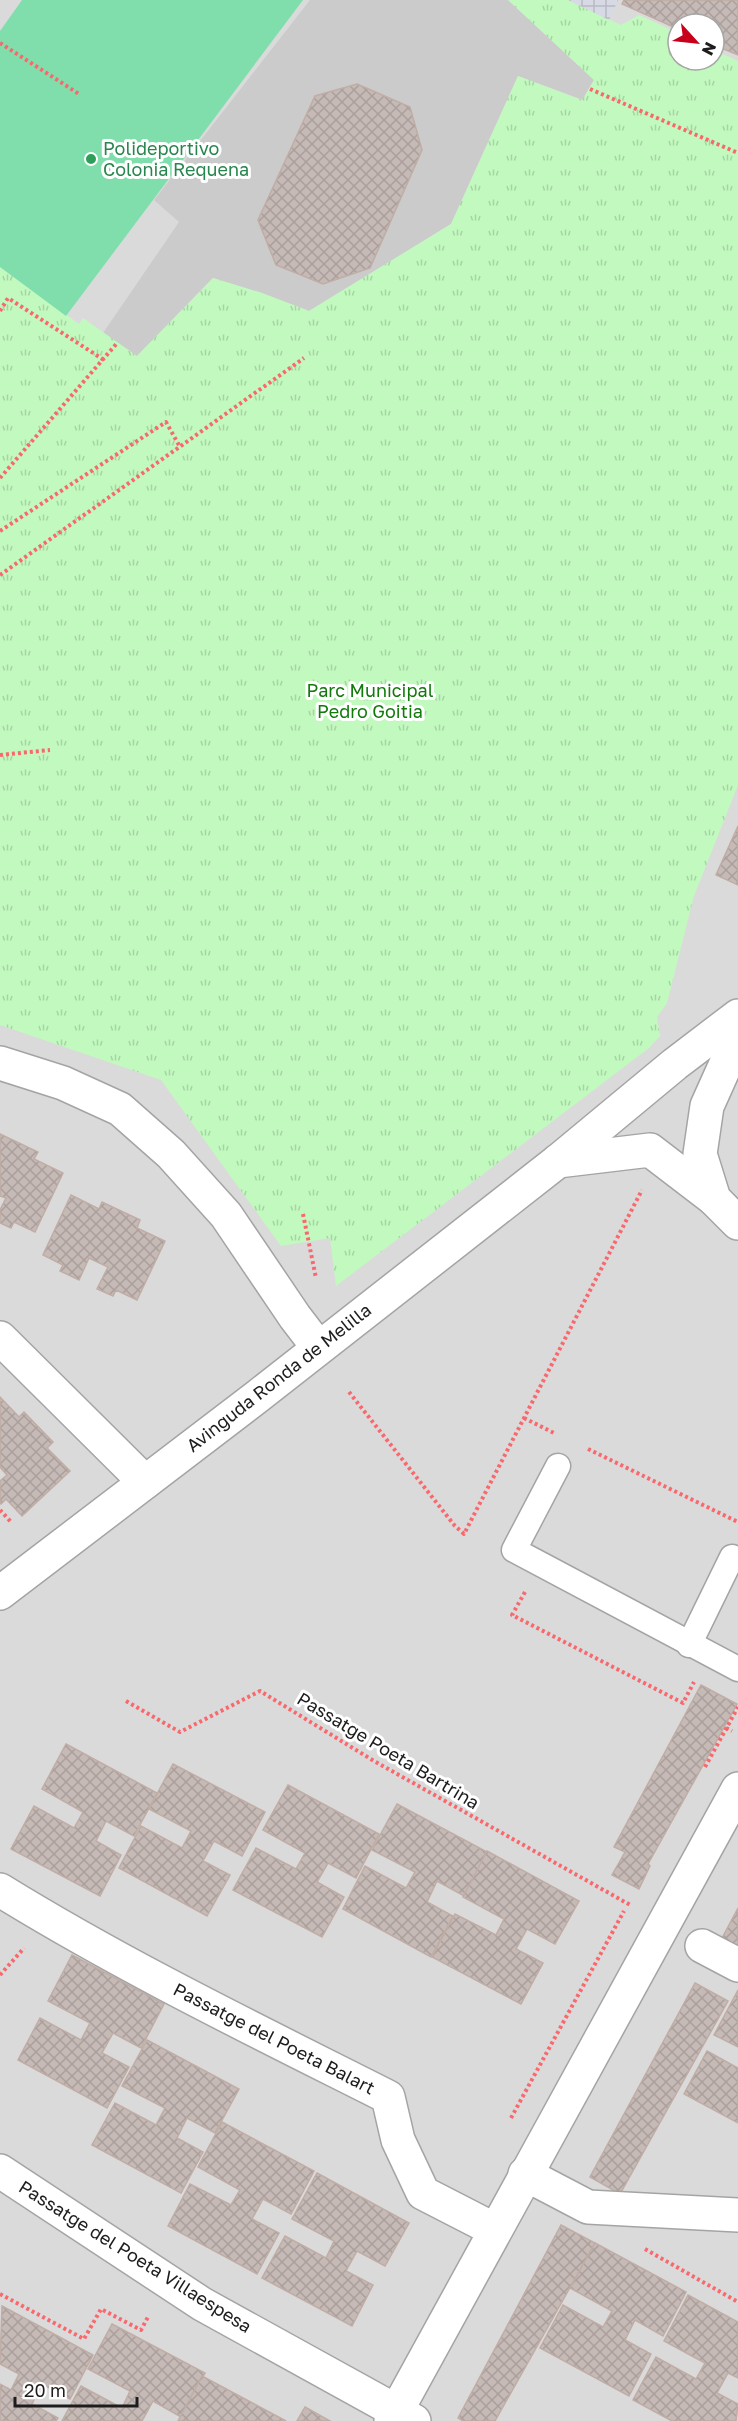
<svg xmlns="http://www.w3.org/2000/svg" width="738" height="2421" font-family="'Golos Text',sans-serif">
<defs>
<pattern id="park-tufts" width="24" height="20" patternUnits="userSpaceOnUse" patternTransform="scale(1.5)"><rect width="24" height="20" fill="#c2f9bf"/><path d="M3 7l-1-3M5 7V3M7 7l1-3M15 17l-1-3M17 17v-4M19 17l1-3" fill="none" stroke="#a6d5a4"/></pattern>
<pattern id="plaza-grid" width="8" height="8" patternUnits="userSpaceOnUse" patternTransform="scale(1.5)"><rect width="8" height="8" fill="#d7d9e4"/><path d="M0 4h8M4 0v8" fill="none" stroke="#b8bac3"/></pattern>
<pattern id="building-cross-hatch" width="8" height="8" patternUnits="userSpaceOnUse" patternTransform="scale(1.5)"><rect width="8" height="8" fill="#c6bab6"/><path d="M0 0l8 8M0 8l8-8" fill="none" stroke="#aa9f9c"/></pattern>
</defs>
<rect width="100%" height="100%" fill="#eee9e3"/>
<!-- residential -->
<path fill="#dbdada" fill-rule="evenodd" d="M0,0H738V2421H0ZM678,24H714V60H678Z"/>
<!-- religious -->
<path fill="#cbcbcb" d="M310,0H508L594,80L583,100L518,76L451,224L309,311L262,293L213,278L137,356L103,333L179,222L154,200Z"/>
<!-- park -->
<path fill="url(#park-tufts)" d="M508,0H568L621,25L639,15L678,33V60H714V50L738,61V785L694,896L667,1003L657,1017L660,1036L649,1048L336,1286L330,1238L281,1246L161,1080L0,1025V267L79,324L83,318L137,356L213,278L262,293L309,311L451,224L518,76L582,100L594,80Z"/>
<!-- pitch -->
<path fill="#80dead" d="M22,0H303L66,316L0,267V31Z"/>
<!-- plaza -->
<path fill="url(#plaza-grid)" d="M568,0H618L609,20Z"/>
<!-- building -->
<g fill="url(#building-cross-hatch)" stroke="#c0ada5" stroke-width="1.5">
<path d="M624,0H738V55L714,45V24H678V29L622,4Z"/>
<path d="M357,84L410,107L422,150L370,268L323,284L276,265L258,220L315,96Z"/>
<path d="M738,826V885L716,875Z"/>
<path d="M0,1134L38,1152L34,1159L63,1173L35,1232L14,1222L11,1228L0,1223V1210L6,1198L0,1196Z"/>
<path d="M71,1195L99,1209L102,1202L140,1220L137,1228L165,1241L137,1300L116,1290L113,1296L97,1289L108,1267L89,1258L79,1280L60,1271L63,1265L43,1255Z"/>
<path d="M0,1397L19,1417L24,1412L53,1442L47,1448L70,1471L22,1516L6,1499L1,1504L0,1502V1481L7,1475L0,1467Z"/>
<path d="M701,1685L737,1704L648,1864L650,1866L639,1889L612,1875L625,1852L614,1847Z"/>
<path d="M66,1744L157,1793L134,1836L106,1821L96,1841L121,1855L100,1896L11,1849L34,1806L74,1828L83,1812L42,1789Z"/>
<path d="M173,1764L265,1812L242,1856L214,1841L203,1861L230,1875L207,1916L119,1868L141,1826L182,1848L191,1831L149,1809Z"/>
<path d="M288,1785L379,1834L356,1878L328,1863L317,1882L344,1897L322,1937L233,1890L256,1848L296,1869L305,1853L263,1830Z"/>
<path d="M397,1804L489,1853L466,1897L437,1881L427,1902L453,1916L431,1957L343,1909L365,1866L406,1888L415,1872L372,1850Z"/>
<path d="M487,1851L579,1901L555,1944L527,1929L516,1949L543,1963L521,2004L432,1957L455,1914L496,1935L504,1919L463,1897Z"/>
<path d="M738,1908V1950L721,1940Z"/>
<path d="M72,1955L164,2004L141,2048L113,2033L102,2053L129,2067L107,2108L18,2060L40,2018L81,2040L90,2023L48,2001Z"/>
<path d="M695,1983L728,2001L620,2194L590,2177Z"/>
<path d="M738,1990V2047L714,2035Z"/>
<path d="M147,2040L239,2089L215,2133L187,2118L177,2138L203,2152L181,2193L92,2145L115,2103L156,2125L165,2108L122,2086Z"/>
<path d="M707,2051L738,2068V2123L684,2094Z"/>
<path d="M222,2122L314,2171L291,2214L263,2199L252,2219L279,2233L257,2274L168,2226L190,2184L231,2205L240,2190L198,2167Z"/>
<path d="M317,2173L409,2223L385,2266L357,2251L346,2271L373,2285L352,2326L262,2278L285,2236L326,2258L334,2241L292,2219Z"/>
<path d="M561,2225L595,2243L495,2421H463L458,2418Z"/>
<path d="M595,2243L686,2292L663,2336L635,2320L625,2340L651,2354L629,2396L540,2348L563,2305L603,2327L612,2311L570,2288Z"/>
<path d="M688,2295L738,2322V2378L728,2373L717,2393L738,2404L736,2421H672L633,2400L656,2357L696,2379L705,2363L664,2341Z"/>
<path d="M2,2306L93,2355L70,2399L42,2384L32,2404L58,2418L56,2421H0V2384L11,2390L19,2374L0,2364Z"/>
<path d="M112,2324L205,2373L181,2417L153,2401L142,2421H62L81,2386L122,2408L130,2391L88,2369Z"/>
<path d="M202,2376L286,2421H178Z"/>
<path d="M305,2407L330,2421H297Z"/>
</g>
<g fill="none" stroke-linecap="round" stroke-linejoin="round">
<defs>
<g id="service">
<path d="M558,1466L514,1550L738,1669"/>
<path d="M689,1645L732,1557"/>
</g>
<g id="pedestrian">
<path d="M0,1890C125,1967 257,2031 388,2097L398,2140L423,2193L495,2230"/>
<path d="M0,2171L202,2304L414,2421"/>
<path d="M525,2174L588,2207L738,2215"/>
</g>
<g id="minor">
<path d="M0,1063L63,1083L120,1109L171,1154L226,1215L295,1317L318,1347"/>
<path d="M0,1338L145,1482"/>
<path d="M702,1946L738,1965"/>
</g>
<g id="tertiary">
<path d="M738,1037L707,1106L700,1154L714,1199L738,1223"/>
<path d="M558,1161L650,1150L714,1199"/>
<path d="M0,1593L258,1396L558,1161L675,1064L738,1016"/>
<path d="M391,2421L738,1789"/>
</g>
</defs>
<!-- service casing -->
<use href="#service" stroke="#a4a4a4" stroke-width="27"/>
<!-- pedestrian casing -->
<use href="#pedestrian" stroke="#a4a4a4" stroke-width="36"/>
<!-- minor casing -->
<use href="#minor" stroke="#a4a4a4" stroke-width="36"/>
<!-- tertiary casing -->
<use href="#tertiary" stroke="#a4a4a4" stroke-width="36"/>
<!-- path -->
<g stroke="#f9686d" stroke-width="4" stroke-dasharray="3 3" stroke-linecap="butt">
<path d="M0,43L79,94"/>
<path d="M590,89L738,153"/>
<path d="M0,311L8,298L104,360"/>
<path d="M0,478L118,342"/>
<path d="M0,531L166,422L180,447"/>
<path d="M0,575L304,358"/>
<path d="M0,755L50,750"/>
<path d="M303,1214L316,1278"/>
<path d="M349,1392L455,1526L464,1534L642,1190"/>
<path d="M524,1418L554,1433"/>
<path d="M588,1449L738,1522"/>
<path d="M0,1510L12,1523"/>
<path d="M525,1592L512,1615L683,1703L694,1682"/>
<path d="M126,1701L180,1732L260,1691L374,1761L632,1906"/>
<path d="M726,1728L732,1731"/>
<path d="M705,1767L738,1707"/>
<path d="M0,1975L24,1948"/>
<path d="M511,2118L624,1911"/>
<path d="M645,2249L738,2302"/>
<path d="M0,2294L84,2339L101,2309L141,2330L149,2315"/>
</g>
<!-- service -->
<use href="#service" stroke="#fff" stroke-width="24"/>
<!-- pedestrian -->
<use href="#pedestrian" stroke="#fff" stroke-width="33"/>
<!-- minor -->
<use href="#minor" stroke="#fff" stroke-width="33"/>
<!-- tertiary -->
<use href="#tertiary" stroke="#fff" stroke-width="33"/>
</g>
<!-- markers -->
<circle fill="#2e9e5b" stroke="#fff" stroke-width="2" cx="91" cy="159" r="6"/>
<g text-anchor="middle" stroke-width="6" stroke-linejoin="round" paint-order="stroke">
<!-- leisure labels -->
<g font-size="18" fill="#27864d" stroke="#fff" text-anchor="start">
<text x="103" y="155">Polideportivo<tspan x="103" dy="21">Colonia Requena</tspan></text>
</g>
<!-- park labels -->
<g font-size="18" fill="#117a0b" stroke="#fff">
<text x="370" y="697">Parc Municipal<tspan x="370" dy="21">Pedro Goitia</tspan></text>
</g>
<!-- street labels -->
<g font-size="18" fill="#1d1d1d" stroke="#fff">
<text transform="translate(279 1378) rotate(-38)" y="6">Avinguda Ronda de Melilla</text>
<text transform="translate(388 1751) rotate(31)" y="6">Passatge Poeta Bartrina</text>
<text transform="translate(274 2039) rotate(27)" y="6">Passatge del Poeta Balart</text>
<text transform="translate(135 2257) rotate(32)" y="6">Passatge del Poeta Villaespesa</text>
</g>
</g>
<!-- north arrow -->
<g transform="translate(696 42) rotate(117)"><circle r="28" fill="#ffffff" stroke="#a5a5a5" stroke-width="1.5"/>
<path d="M0-4.5L10 22L0 15L-10 22Z" fill="#c9001c"/>
<text y="-9" font-size="16" font-weight="bold" text-anchor="middle" fill="#1d1d1d">N</text>
</g>
<!-- scale -->
<path d="M15 2397v9h122v-9" fill="none" stroke="#1d1d1d" stroke-width="3"/>
<text x="24" y="2397" font-size="18" fill="#1d1d1d" stroke="#ffffff" stroke-width="4.5" paint-order="stroke">20 m</text>
</svg>
